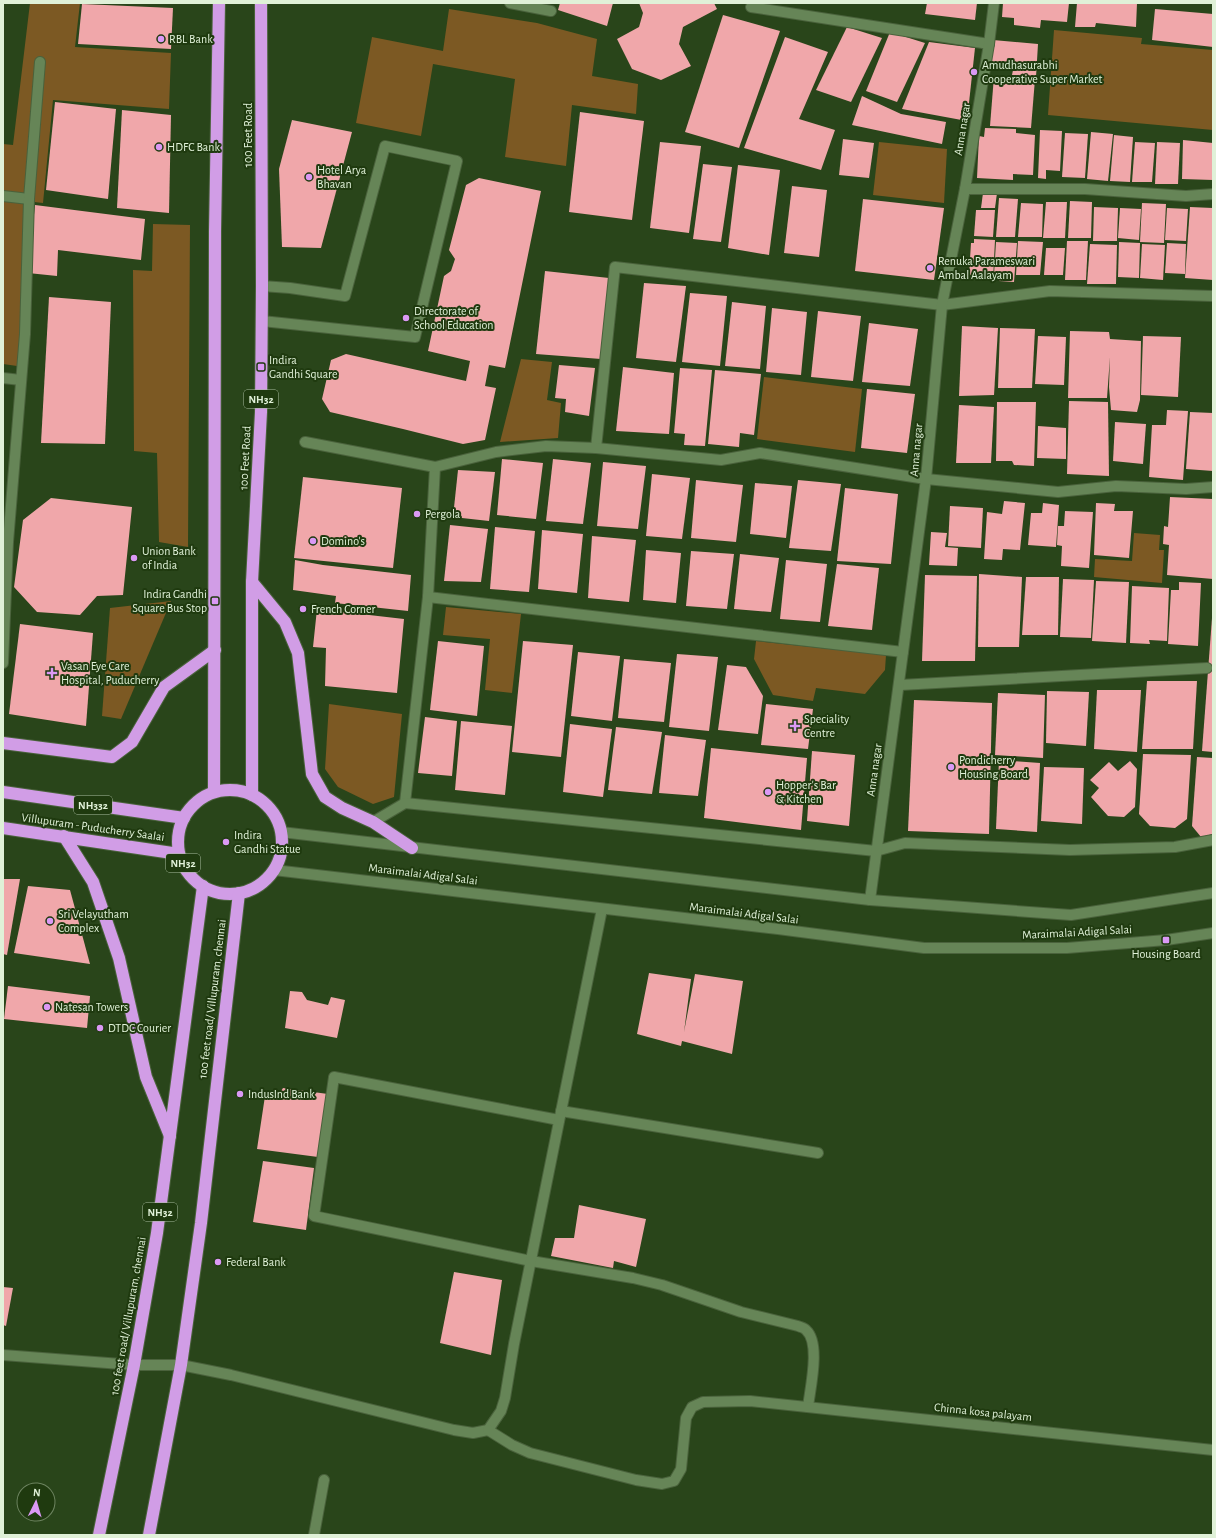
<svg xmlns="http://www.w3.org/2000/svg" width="1216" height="1538" font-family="'Alegreya Sans',sans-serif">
<rect width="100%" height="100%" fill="#29451a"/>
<!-- green -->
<g fill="#7c5923">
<path d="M30,3H80L75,47L171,53L169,109L53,100L43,203L25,201L23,296L17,366L3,364V144L13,145Z"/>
<path d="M449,9L537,23L597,39L592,76L638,84L636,114L572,105L566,166L505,157L515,79L433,64L421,136L356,123L372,37L443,51Z"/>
<path d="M1054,30L1142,38L1141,44L1213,50V130L1048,115Z"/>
<path d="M879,142L947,149L944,203L873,195Z"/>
<path d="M153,224L190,225L188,547L159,542L157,453L134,451L133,270L152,271Z"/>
<path d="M521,359L552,362L547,400L561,403L558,438L500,442Z"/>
<path d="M764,377L862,389L855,452L757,439Z"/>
<path d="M1134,533L1160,535L1159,550H1164L1162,583L1094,577L1095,559L1132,561Z"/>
<path d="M171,601L121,719L102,716L110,608Z"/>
<path d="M446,607L521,614L512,693L485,690L490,639L443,635Z"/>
<path d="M756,641L886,655L885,670L865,694L816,688L813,701L773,695L754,659Z"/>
<path d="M329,704L402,714L394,797L373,804L338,787L325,769Z"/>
</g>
<!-- building -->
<g fill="#f0a7aa">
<path d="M560,3H613L607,26L558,10Z"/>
<path d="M639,3H714L717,9L683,27L679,44L691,66L661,80L632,69L617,39L639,27L643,13Z"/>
<path d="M927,3H977L975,20L925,14Z"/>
<path d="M1003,3H1069L1067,22L1041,20L1040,28L1014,25V18L1002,17Z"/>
<path d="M1077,3H1137L1136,27L1096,23L1095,27H1075Z"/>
<path d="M82,4L173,8L171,49L78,44Z"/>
<path d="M1155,9L1213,14V47L1152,40Z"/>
<path d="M723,15L780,31L739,148L685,132Z"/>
<path d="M847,27L882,38L851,102L816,90Z"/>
<path d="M890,32L925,43L897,102L866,91Z"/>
<path d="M785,37L828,52L799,119L835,130L821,170L744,148Z"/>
<path d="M993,40L1038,44L1036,77L1012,75L1013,70L991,68Z"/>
<path d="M929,42L975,48L967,121L902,109Z"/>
<path d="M994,76L1035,79L1031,128L990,126Z"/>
<path d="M862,96L901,114L946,122L942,144L852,125Z"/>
<path d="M55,102L116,109L108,199L46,190Z"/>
<path d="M122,110L171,115L169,213L117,208Z"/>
<path d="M580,112L644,121L632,220L569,212Z"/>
<path d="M292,120L352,132L321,248L282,247L279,169Z"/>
<path d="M985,128L1016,129V133L1035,135L1033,175L1013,174V180L977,178L979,136L984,137Z"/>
<path d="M1040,130L1062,131L1060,171L1046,170V179L1038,178Z"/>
<path d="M1091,132L1113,134L1108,181L1087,179Z"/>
<path d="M1065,133L1088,134L1085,178L1062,177Z"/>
<path d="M1114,135L1133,137L1130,182L1110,181Z"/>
<path d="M843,139L874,143L869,178L839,175Z"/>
<path d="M1183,140L1213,143V180L1182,179Z"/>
<path d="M660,142L701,146L689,233L650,228Z"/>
<path d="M1135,142L1155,143L1152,182H1132Z"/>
<path d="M1157,142L1180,143L1178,184H1155Z"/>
<path d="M703,164L732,167L721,242L693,239Z"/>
<path d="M738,165L780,170L769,255L728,248Z"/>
<path d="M479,178L541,191L505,368L489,365L485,386L496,388L485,440L463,444L403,429L330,412L322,399L331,360L346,354L466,381L470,361L428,351L444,276L451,271L455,259L449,250L466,185Z"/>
<path d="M792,186L827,190L819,257L784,253Z"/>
<path d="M983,193H997L995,208H981Z"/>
<path d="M999,198L1018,199L1015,237H996Z"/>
<path d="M863,199L944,208L934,280L855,271Z"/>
<path d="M1070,201L1092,202L1091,238H1068Z"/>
<path d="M1046,202H1067L1065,238H1043Z"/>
<path d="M1021,203L1043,204L1042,237H1018Z"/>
<path d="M1142,203L1166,204L1164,243L1140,242Z"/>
<path d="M35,205L145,219L141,260L58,250L57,276L28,273Z"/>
<path d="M1094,207L1118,208L1117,241H1093Z"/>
<path d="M1190,207L1213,208V280L1185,278Z"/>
<path d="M1120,208L1141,209L1139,240L1118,238Z"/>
<path d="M1167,208L1188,209L1186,241L1165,240Z"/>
<path d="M976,210H995L993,237L974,236Z"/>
<path d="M974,239L995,240L993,280H985V276L969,275L971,243H974Z"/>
<path d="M1018,241L1043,242L1040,275H1016Z"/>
<path d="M1067,241H1088L1086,280H1065Z"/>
<path d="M996,242L1017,243L1014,282L999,281L1000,276L994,275Z"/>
<path d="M1119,242L1140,243L1139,278L1118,277Z"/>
<path d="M1167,243L1186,244L1185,274L1165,273Z"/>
<path d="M1090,244L1117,245L1116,284H1087Z"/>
<path d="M1142,244L1165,245L1163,280L1140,278Z"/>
<path d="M1046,248H1065L1063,275H1044Z"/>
<path d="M545,271L609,278L601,359L536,354Z"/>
<path d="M644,283L686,286L676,362L636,358Z"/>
<path d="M690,293L727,296L720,366L682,362Z"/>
<path d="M49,297L111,302L105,444L41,443Z"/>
<path d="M732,302L766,306L760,369L725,366Z"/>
<path d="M772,308L807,312L801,375L766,372Z"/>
<path d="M818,311L861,316L853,381L811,377Z"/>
<path d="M869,323L918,329L910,386L862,382Z"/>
<path d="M962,326L998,328L994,395L959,396Z"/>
<path d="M1000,328L1035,329L1032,388H998Z"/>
<path d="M1070,331L1109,332L1110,339L1141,341L1140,400L1137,412L1111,410L1109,387L1110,357L1107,398H1068Z"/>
<path d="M1038,336L1066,337L1064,385L1035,384Z"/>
<path d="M1143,336L1181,337L1178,397L1141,395Z"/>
<path d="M559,365L595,368L589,416L565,412L566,399L555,398Z"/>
<path d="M623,367L674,373L669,434L616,431Z"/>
<path d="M680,368L712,370L705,446L684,445L685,434L674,433Z"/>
<path d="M715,370L761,374L754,435L740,433L739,447L708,444Z"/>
<path d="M867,389L915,394L907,453L861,448Z"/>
<path d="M1069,401L1108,402L1109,476L1067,474Z"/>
<path d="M997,402H1036L1034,466L1014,465L1012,461H996Z"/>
<path d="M959,405L994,407L991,463H956Z"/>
<path d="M1167,410L1188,411L1183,480L1149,477L1152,425H1166Z"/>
<path d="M1190,412L1213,413V471L1186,469Z"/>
<path d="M1115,422L1146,424L1143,464L1113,461Z"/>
<path d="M1038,426L1066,428V459L1037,458Z"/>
<path d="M502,459L543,463L536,519L497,515Z"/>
<path d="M553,459L591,463L583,524L546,521Z"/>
<path d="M603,462L646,466L638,529L597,526Z"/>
<path d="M458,470L495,472L489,521L453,517Z"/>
<path d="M652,474L690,478L682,539L646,536Z"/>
<path d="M303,477L402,488L393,568L294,558Z"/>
<path d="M696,480L743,485L736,542L691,538Z"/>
<path d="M798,480L841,484L831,551L789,548Z"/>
<path d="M755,483L792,486L786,538L750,534Z"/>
<path d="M845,488L898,494L891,564L837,561Z"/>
<path d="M1170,497L1213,499V579L1167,575L1169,545L1163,544L1164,526L1168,527Z"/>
<path d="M51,498L132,507L123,595L97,596L80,615L37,612L14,587L23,520Z"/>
<path d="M1004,501L1025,503L1020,550L1003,549L1002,560L984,559L987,512L1002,514Z"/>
<path d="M1043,503L1059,505L1056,547L1028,545L1031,513H1042Z"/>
<path d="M1096,503L1115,504L1114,511H1133L1129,558L1094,555Z"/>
<path d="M950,506L983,508L981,548L948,546Z"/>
<path d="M1065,511L1093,512L1089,568L1061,566L1062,546L1057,545L1058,526H1064Z"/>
<path d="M450,525L488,529L481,582L444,581Z"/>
<path d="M495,527L535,531L529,592L490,589Z"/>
<path d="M542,530L583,534L577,593L538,589Z"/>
<path d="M931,532L947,533L945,547L958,548L957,566L929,565Z"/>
<path d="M592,536L636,540L629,602L588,598Z"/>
<path d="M646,550L681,553L676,603L643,600Z"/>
<path d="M691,551L734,554L727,609L686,606Z"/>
<path d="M740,554L779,558L771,612L734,609Z"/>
<path d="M295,560L323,565L411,575L408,611L335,603L336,596L293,590Z"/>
<path d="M786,560L827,564L820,622L780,619Z"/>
<path d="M837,564L879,568L872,630L828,626Z"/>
<path d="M979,574L1022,577L1019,647H978Z"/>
<path d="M925,575L977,576L975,661H922Z"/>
<path d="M1026,577H1059L1058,635H1022Z"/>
<path d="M1063,579L1094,580L1091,638L1060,637Z"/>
<path d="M1096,581L1129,582L1126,643L1092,641Z"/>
<path d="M1179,582L1201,583L1198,646L1168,644L1171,590H1179Z"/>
<path d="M1132,586L1169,588L1167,641L1149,640L1150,644L1130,643Z"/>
<path d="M317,609L404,619L397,693L325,686L326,648L313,647Z"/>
<path d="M1212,618H1213V752L1202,751Z"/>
<path d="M20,624L93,633L86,726L9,714Z"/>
<path d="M438,641L484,646L477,716L430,710Z"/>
<path d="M523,641L573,645L561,757L512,752Z"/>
<path d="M578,652L620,656L612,721L571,716Z"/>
<path d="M677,654L718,657L709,731L669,727Z"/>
<path d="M624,659L671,663L664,722L618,718Z"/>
<path d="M727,665L746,667L763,696L758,734L718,730Z"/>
<path d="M1147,681H1197L1193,749H1142Z"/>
<path d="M1097,690H1141L1137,752L1094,749Z"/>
<path d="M1047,691L1089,692L1086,746L1046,743Z"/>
<path d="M998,693L1045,695L1043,758L995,755Z"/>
<path d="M914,700L992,703L989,834L908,831Z"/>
<path d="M766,704L813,709L808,749L761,745Z"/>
<path d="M425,717L457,721L452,776L418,773Z"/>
<path d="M461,721L512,726L505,795L455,790Z"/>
<path d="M570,724L612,729L603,797L563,792Z"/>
<path d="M616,727L662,732L652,794L608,790Z"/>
<path d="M665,735L706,740L698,796L659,793Z"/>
<path d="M711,748L807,758L801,830L704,818Z"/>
<path d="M812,751L855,755L849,826L807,821Z"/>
<path d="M1143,754L1191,755L1187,819L1175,828L1150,826L1139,814Z"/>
<path d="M1197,757L1213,758V834L1201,837L1192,826Z"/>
<path d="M999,760L1040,763L1037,832L996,829Z"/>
<path d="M1130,761L1137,769L1135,807L1124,817L1108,816L1091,797L1099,788L1090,780L1109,762L1118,771Z"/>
<path d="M1044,767L1084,768L1082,824L1041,821Z"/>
<path d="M3,879H20L7,955L3,954Z"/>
<path d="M28,886L70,890L90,964L14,953Z"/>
<path d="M649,973L691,979L684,1032L695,974L743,981L732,1054L682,1041L681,1046L637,1034Z"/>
<path d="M8,986L90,996L87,1028L4,1019Z"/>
<path d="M290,991L302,992L307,1000L328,1005L331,997L345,1000L337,1038L285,1028Z"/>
<path d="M283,1088L328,1094L318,1157L257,1149L265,1096H278Z"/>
<path d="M263,1161L314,1168L306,1230L253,1222Z"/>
<path d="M579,1205L646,1219L636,1267L614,1261L613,1268L551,1256L555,1238H574Z"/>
<path d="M454,1272L502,1280L491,1355L440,1343Z"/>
<path d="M3,1287L13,1288L6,1326L3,1325Z"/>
</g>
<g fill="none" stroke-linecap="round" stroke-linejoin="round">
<defs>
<path id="lane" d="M314,1535L324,1480"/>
<g id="street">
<path d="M510,3L551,11"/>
<path d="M751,7L989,44"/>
<path d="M965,189H1085L1186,196L1213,194"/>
<path d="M3,196L29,199"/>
<path d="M262,321L415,337L457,161L385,146L345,296L290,288L262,286"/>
<path d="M3,378L21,380"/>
<path d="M305,442L435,467L428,597L405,803"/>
<path d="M596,448L615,267L942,305L1050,291L1213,296"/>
<path d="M435,467L496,452L546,446L596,448L721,460L760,453L926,479L1058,492L1116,486L1186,489L1213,487"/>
<path d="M428,597L903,652"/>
<path d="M3,663L8,542L25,334L29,199L40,62"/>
<path d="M900,685L1207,668"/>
<path d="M373,822L405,803L876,851L905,843L1070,850L1175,847L1213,840"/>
<path d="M870,900L926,479L942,305L965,189L989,44L994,3"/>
<path d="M561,1111L818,1153"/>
<path d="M559,1120L334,1077L314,1216L531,1261L633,1278L662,1285L741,1312L798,1326C800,1327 805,1328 806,1330C821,1343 810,1389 808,1407"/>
<path d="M3,1355L134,1365H181L231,1375L454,1430L473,1433L488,1430L501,1411L505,1398L514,1344L602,909"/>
<path d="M488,1430L512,1445L530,1453L636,1480L662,1484L674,1481L681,1469L686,1418L692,1407L703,1402L750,1401L1213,1450"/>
</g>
<g id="secondary">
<path d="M281,832L870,900L1071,915L1213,893"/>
<path d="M274,870L778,929L924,948H1067L1166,940L1213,933"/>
</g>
<g id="highway">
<path d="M252,582L285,622L298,653L312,774L325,797L342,808L373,822L412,848"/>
<path d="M3,743L112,757L132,742L164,687L215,650"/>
<circle cx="230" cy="842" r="52"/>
<path d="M3,792L184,818"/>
<path d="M214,792L215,231L219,3"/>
<path d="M252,795V582L261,412L262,286L261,3"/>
<path d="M3,828L179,854"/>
<path d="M64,836L93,882L119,958L146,1077L170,1136"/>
<path d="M99,1535L134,1365L157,1233L203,886"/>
<path d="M149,1535L181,1365L201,1223L239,893"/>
</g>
</defs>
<!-- lane casing -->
<use href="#lane" stroke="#4a623c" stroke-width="12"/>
<!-- street casing -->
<use href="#street" stroke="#4a623c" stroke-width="12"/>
<!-- secondary casing -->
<use href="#secondary" stroke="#4a623c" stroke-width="12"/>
<!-- highway casing -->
<use href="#highway" stroke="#4a623c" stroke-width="14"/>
<!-- lane -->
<use href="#lane" stroke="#668557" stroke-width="10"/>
<!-- street -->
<use href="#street" stroke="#668557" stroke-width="10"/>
<!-- secondary -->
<use href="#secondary" stroke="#668557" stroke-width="10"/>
<!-- highway -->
<use href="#highway" stroke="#d19de6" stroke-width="12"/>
</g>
<!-- markers -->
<g fill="#db99f5" stroke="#1f3a0f" stroke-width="1.5">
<circle cx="161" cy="39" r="4"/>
<circle cx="974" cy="72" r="4"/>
<circle cx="159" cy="147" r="4"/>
<circle cx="309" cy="177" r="4"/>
<circle cx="930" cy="268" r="4"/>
<circle cx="406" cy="318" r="4"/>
<rect x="257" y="363" width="8" height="8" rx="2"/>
<circle cx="417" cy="514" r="4"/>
<circle cx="313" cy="541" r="4"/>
<circle cx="134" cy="558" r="4"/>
<rect x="211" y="597" width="8" height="8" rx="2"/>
<circle cx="303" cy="609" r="4"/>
<path d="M50 667h4v4h4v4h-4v4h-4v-4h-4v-4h4z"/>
<path d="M793 720h4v4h4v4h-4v4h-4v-4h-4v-4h4z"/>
<circle cx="951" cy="767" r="4"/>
<circle cx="768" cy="792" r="4"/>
<circle cx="226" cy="842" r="4"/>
<circle cx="50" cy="921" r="4"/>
<rect x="1162" y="936" width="8" height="8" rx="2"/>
<circle cx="47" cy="1007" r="4"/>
<circle cx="100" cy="1028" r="4"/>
<circle cx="240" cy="1094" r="4"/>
<circle cx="218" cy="1262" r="4"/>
</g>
<g text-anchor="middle" stroke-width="4" stroke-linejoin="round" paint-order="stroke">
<!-- shield labels -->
<g fill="#1f3a0f" stroke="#a6ba9c" stroke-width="1">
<rect x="244" y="390" width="34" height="18" rx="3"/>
<rect x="74" y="796" width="38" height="18" rx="3"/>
<rect x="166" y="854" width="34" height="18" rx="3"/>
<rect x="143" y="1203" width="34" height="18" rx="3"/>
</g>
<g font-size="11" font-weight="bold" fill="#e0f1d8">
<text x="261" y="403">NH32</text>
<text x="93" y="809">NH332</text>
<text x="183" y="867">NH32</text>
<text x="160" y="1216">NH32</text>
</g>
<!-- poi labels -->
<g font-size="12" fill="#e0f1d8" stroke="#1f3a0f" text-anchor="start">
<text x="169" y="43">RBL Bank</text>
<text x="982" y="69">Amudhasurabhi<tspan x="982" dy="14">Cooperative Super Market</tspan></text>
<text x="167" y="151">HDFC Bank</text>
<text x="317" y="174">Hotel Arya<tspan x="317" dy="14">Bhavan</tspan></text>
<text x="938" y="265">Renuka Parameswari<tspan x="938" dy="14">Ambal Aalayam</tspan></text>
<text x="414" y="315">Directorate of<tspan x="414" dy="14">School Education</tspan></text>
<text x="269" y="364">Indira<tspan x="269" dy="14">Gandhi Square</tspan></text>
<text x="425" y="518">Pergola</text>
<text x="321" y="545">Domino's</text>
<text x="142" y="555">Union Bank<tspan x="142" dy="14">of India</tspan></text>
<text x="207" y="598" text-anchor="end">Indira Gandhi<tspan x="207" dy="14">Square Bus Stop</tspan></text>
<text x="311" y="613">French Corner</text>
<text x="61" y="670">Vasan Eye Care<tspan x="61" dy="14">Hospital, Puducherry</tspan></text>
<text x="804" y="723">Speciality<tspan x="804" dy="14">Centre</tspan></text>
<text x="959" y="764">Pondicherry<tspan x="959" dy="14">Housing Board</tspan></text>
<text x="776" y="789">Hopper's Bar<tspan x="776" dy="14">&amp; Kitchen</tspan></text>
<text x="234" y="839">Indira<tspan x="234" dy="14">Gandhi Statue</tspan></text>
<text x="58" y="918">Sri Velayutham<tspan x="58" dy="14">Complex</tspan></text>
<text x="1166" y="958" text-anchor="middle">Housing Board</text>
<text x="55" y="1011">Natesan Towers</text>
<text x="108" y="1032">DTDC Courier</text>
<text x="248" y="1098">IndusInd Bank</text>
<text x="226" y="1266">Federal Bank</text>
</g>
<!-- street labels -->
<g font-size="12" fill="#e0f1d8" stroke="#1f3a0f">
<text transform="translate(962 129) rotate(-81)" y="4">Anna nagar</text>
<text transform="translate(248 135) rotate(-90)" y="4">100 Feet Road</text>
<text transform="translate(916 450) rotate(-85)" y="4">Anna nagar</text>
<text transform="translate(245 458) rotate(-87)" y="4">100 Feet Road</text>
<text transform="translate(874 770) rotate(-82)" y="4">Anna nagar</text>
<text transform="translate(93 827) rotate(8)" y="4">Villupuram - Puducherry Saalai</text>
<text transform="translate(423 874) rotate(7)" y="4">Maraimalai Adigal Salai</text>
<text transform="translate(744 913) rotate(7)" y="4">Maraimalai Adigal Salai</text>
<text transform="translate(1077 932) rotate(-3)" y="4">Maraimalai Adigal Salai</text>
<text transform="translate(212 999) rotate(-83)" y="4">100 feet road/ Villupuram, chennai</text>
<text transform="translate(128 1316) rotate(-80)" y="4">100 feet road/ Villupuram, chennai</text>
<text transform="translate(983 1412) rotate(6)" y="4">Chinna kosa palayam</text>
</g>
</g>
<!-- border -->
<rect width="1216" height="1538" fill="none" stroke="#e0f1d8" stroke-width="8"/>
<!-- north arrow -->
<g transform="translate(36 1502) rotate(5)"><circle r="19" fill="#1f3a0f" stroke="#6c835f"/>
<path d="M0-3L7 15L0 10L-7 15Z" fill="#db99f5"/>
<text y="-6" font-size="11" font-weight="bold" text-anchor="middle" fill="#e0f1d8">N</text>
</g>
</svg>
